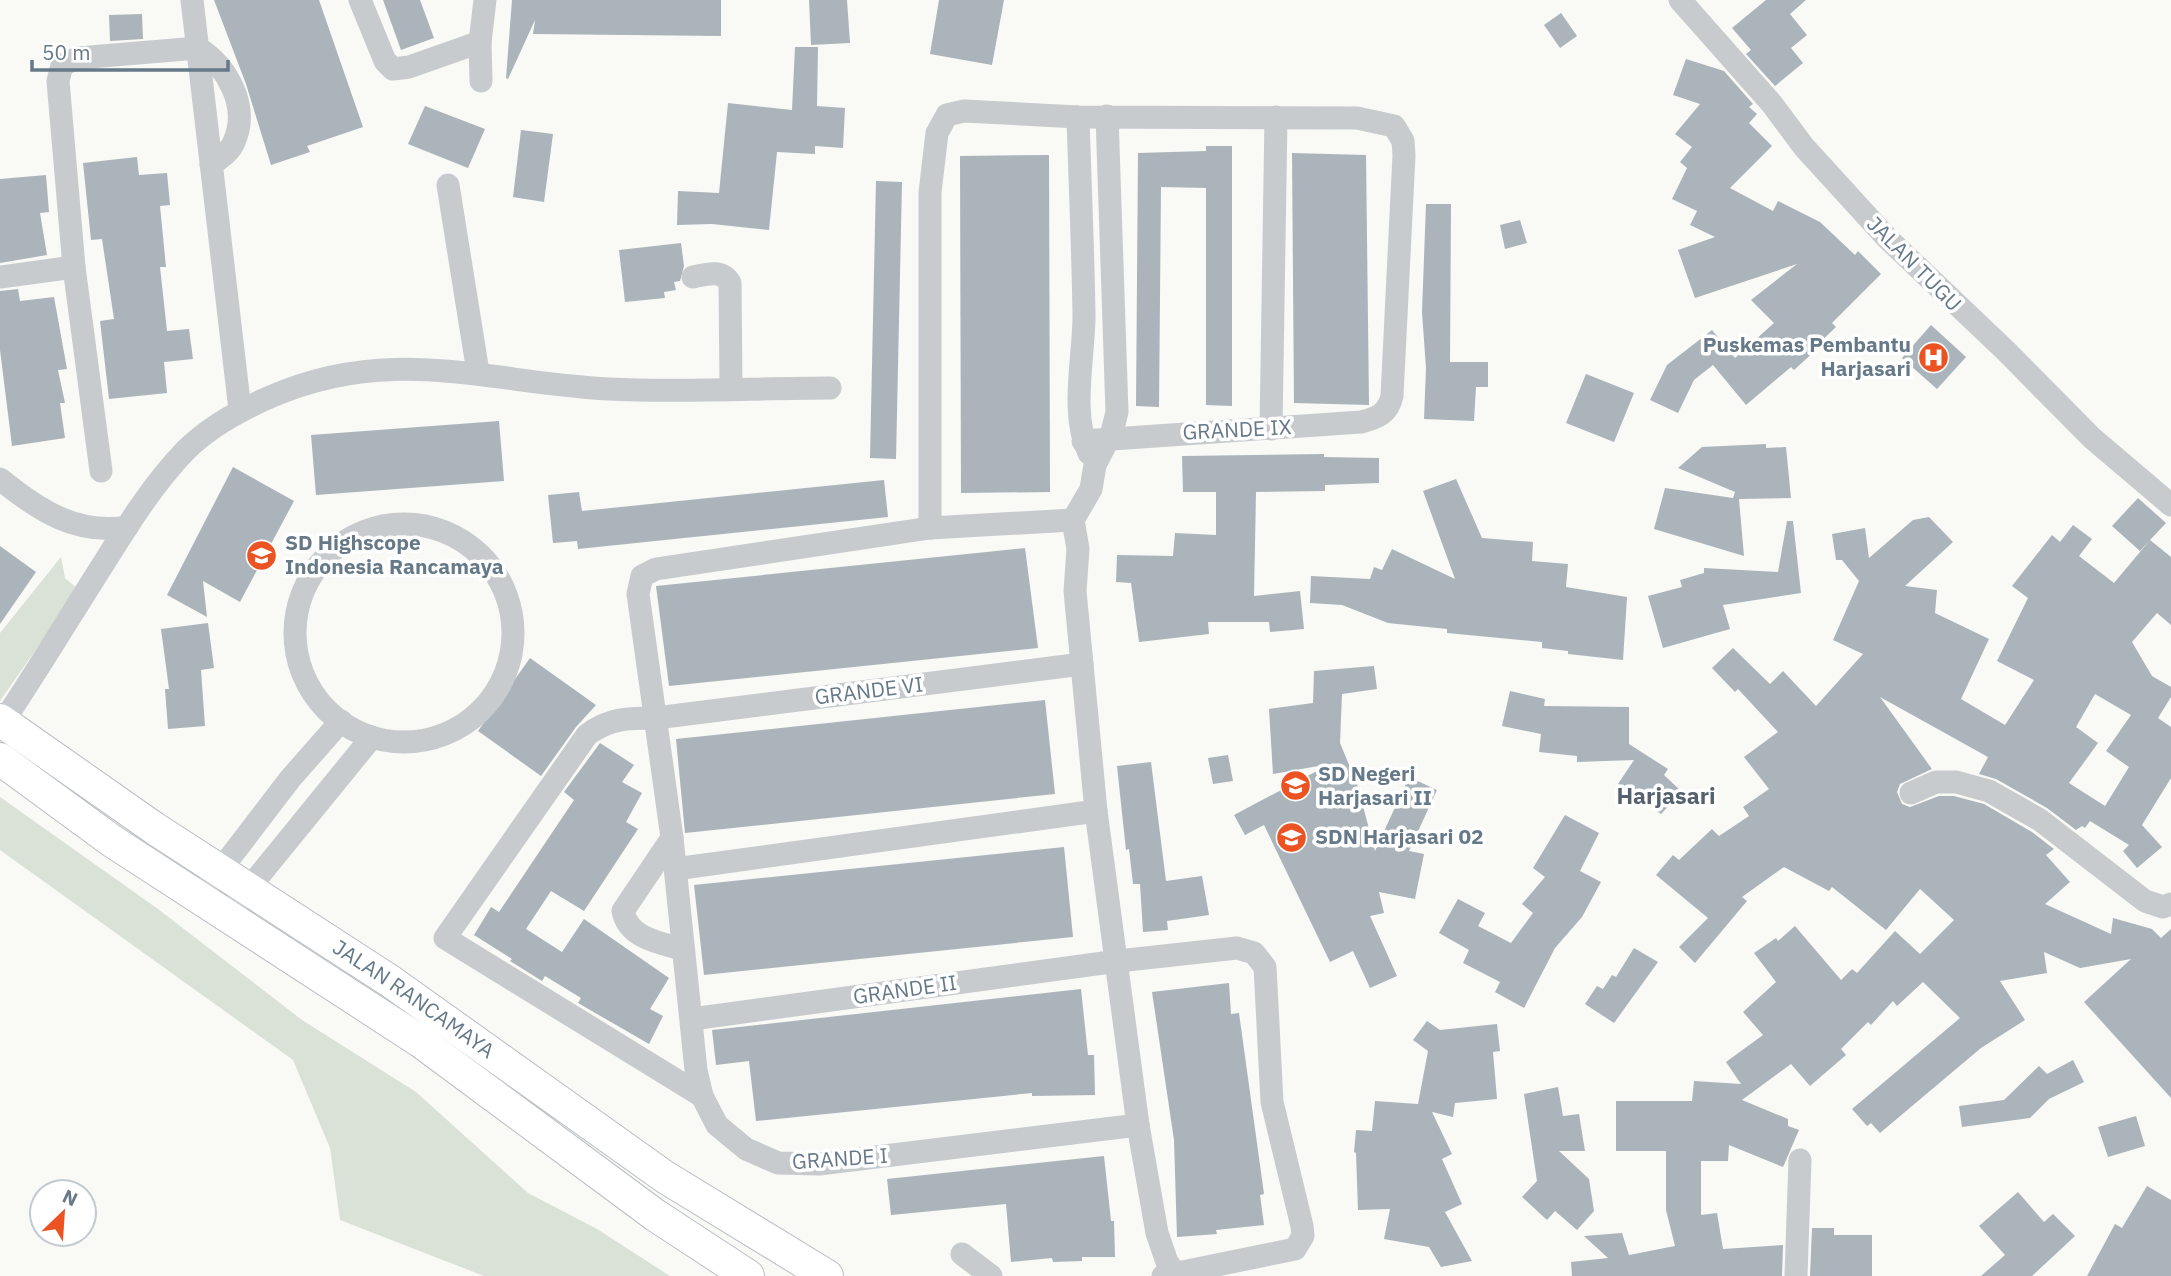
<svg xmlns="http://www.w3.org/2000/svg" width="2171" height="1276" font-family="'IBM Plex Sans',sans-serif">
<rect width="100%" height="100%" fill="#f9f9f6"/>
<!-- green -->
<g fill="#dae1d7">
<path d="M61,557L65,578L78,589L0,701V633Z"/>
<path d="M0,797L158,909L302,1020L416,1092L528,1193L597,1229L670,1276H484L340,1220L330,1148L293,1060L0,850Z"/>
</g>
<!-- building -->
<g fill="#aab4ba" fill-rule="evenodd">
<path d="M214,0H319L363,127L307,146L310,152L271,165L246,84Z"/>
<path d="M383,0H420L434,38L401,50Z"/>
<path d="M512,0H721V36L533,34L535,20L508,79L506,78Z"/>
<path d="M809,0H847L850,43L811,45Z"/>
<path d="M939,0H1004L992,65L930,54Z"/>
<path d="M1766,0H1806L1790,14L1807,35L1791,48L1803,63L1775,86L1746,54L1751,50L1732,28Z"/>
<path d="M1561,13L1577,36L1560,48L1544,25Z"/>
<path d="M142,14L143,39L110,41L109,15Z"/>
<path d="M795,47H818L817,106L845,108L843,148L815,146V154L777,152L769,230L712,224L677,225L678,191L719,193L728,103L792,110Z"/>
<path d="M1686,59L1724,71L1753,104L1749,107L1757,114L1749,123L1772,146L1730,188L1773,211L1778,201L1820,222L1855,255L1858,251L1881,274L1832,323L1836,327L1814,348L1816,350L1794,370L1791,367L1746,405L1713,365L1694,380L1678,413L1650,400L1667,365L1712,330L1735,358L1774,323L1751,300L1797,264L1695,298L1678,250L1715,237L1690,225L1697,211L1672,199L1687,168L1680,162L1692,147L1675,134L1700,104L1673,95Z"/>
<path d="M425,106L485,129L468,168L408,144Z"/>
<path d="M521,130L553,134L544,202L513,197Z"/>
<path d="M1206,146H1232V406L1206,405V188L1161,187L1159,407L1136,406L1138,153L1206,151Z"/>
<path d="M1292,153L1366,155L1369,405L1294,403Z"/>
<path d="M1049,155L1050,492L961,493L960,156Z"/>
<path d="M137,157L139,175L167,173L170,205L160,206L166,267H160L167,331L189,329L193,359L164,362L167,393L109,399L100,321L114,319L102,239L91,240L83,163Z"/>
<path d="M46,175L49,212L40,213L47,255L0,263V179Z"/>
<path d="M876,181L902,182L896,459L870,458Z"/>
<path d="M1426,204H1451L1450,362H1488V387H1476L1474,421L1424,419L1426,368L1422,312Z"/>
<path d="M1520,220L1527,243L1505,249L1500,225Z"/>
<path d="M681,243L684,266L680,281L674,282L676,290L664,292L665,298L625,302L619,250Z"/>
<path d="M18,289L20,301L54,297L67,369L58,370L65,403H60L65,438L12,446L0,350V291Z"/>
<path d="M1931,325L1966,357L1937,389L1902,358Z"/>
<path d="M1586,374L1634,393L1614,442L1566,423Z"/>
<path d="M499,421L504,481L316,495L311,435Z"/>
<path d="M1766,444V448L1786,447L1791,498L1739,499L1744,556L1654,529L1665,488L1733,498L1735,492L1678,468L1702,447Z"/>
<path d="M1324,454V457L1379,458V483L1325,485V491L1256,492L1254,596L1300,591L1304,629L1270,632L1269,622H1208L1209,634L1139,642L1131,583L1116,582L1117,555L1173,556L1175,533L1216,535V492H1183L1182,456Z"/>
<path d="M233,467L294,501L240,602L203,581L207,617L167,595Z"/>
<path d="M1456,479L1482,538L1533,542L1532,561L1568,564L1566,587L1627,597L1623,660L1568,654V651L1542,648V642L1447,633V629L1388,623L1342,605L1310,603L1311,576L1370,579L1374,567L1382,570L1392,549L1455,579L1423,491Z"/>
<path d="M884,480L888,517L578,549L577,541L553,543L548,495L579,492L582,511Z"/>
<path d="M2138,498L2166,523L2150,540L2171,557V625L2157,613L2132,642L2152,676L2171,687V697L2158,718L2171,727V778L2142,825L2162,847L2137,868L2123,851L2129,845L2090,821L2085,828L2082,826L2076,830L2047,808L1996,779L1979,774L1988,757L1880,697L1932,769L1900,784L1897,792L1902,804L1910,807L1939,796H1954L1984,804L2032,832L2054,849L2046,855L2070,882L2045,904L2111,934L2113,918L2152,929L2161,938L2171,929V1098L2084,1002L2131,959L2080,968L2044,952L2047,973L2000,981L2025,1020L1981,1048L1880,1133L1871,1123L1867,1126L1852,1109L1960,1018L1923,982L1897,1006L1893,1001L1871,1025L1868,1022L1841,1049L1846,1055L1810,1086L1791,1064L1742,1100L1788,1119V1126L1799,1130L1783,1167L1729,1145L1728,1161H1701V1215L1717,1213L1723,1249L1783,1245L1782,1276H1572L1571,1262L1608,1258L1584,1236L1622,1233L1629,1255L1675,1246L1666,1210V1151H1616V1101H1692L1694,1081L1741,1084L1726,1062L1763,1035L1743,1012L1776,982L1754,953L1776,938L1778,941L1795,926L1841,980L1852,969L1857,973L1895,931L1920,954L1954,920L1920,889L1886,930L1832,887L1829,891L1784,867L1742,897L1747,901L1695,963L1679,947L1708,918L1656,875L1673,855L1679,860L1712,829L1719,836L1749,816L1743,807L1769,789L1744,757L1778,732L1738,689L1735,692L1712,668L1733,648L1770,684L1783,671L1816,706L1863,654L1833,640L1859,581L1842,560H1836L1832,534L1865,528L1869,558L1913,520L1929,517L1953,542L1905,586L1937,590L1935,613L1989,639L1961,699L2005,725L2034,680L1997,661L2028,598L2012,586L2052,535L2060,542L2073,525L2092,539L2079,556L2114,583L2150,540L2140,551L2112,526ZM2095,694L2131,715L2106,751L2129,767L2105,806L2069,783L2098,743L2076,727Z"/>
<path d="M1787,521H1793L1801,593L1723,605L1730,629L1663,648L1648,596L1682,587L1680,580L1704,573V568L1778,572Z"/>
<path d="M0,546L36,572L0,624Z"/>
<path d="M1025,548L1038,648L669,686L656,586Z"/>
<path d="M208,623L214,668L201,670L205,726L168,729L165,689H169L161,629Z"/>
<path d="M530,658L596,705L576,727L541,776L478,731Z"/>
<path d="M1374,666L1377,689L1342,694L1340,743L1357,784L1375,851L1409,777L1437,790L1409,851L1424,854L1415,899L1379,892L1384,913L1370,916L1397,976L1370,988L1353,951L1330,962L1264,825L1245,835L1234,815L1330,764L1273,774L1269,709L1313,703L1314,671Z"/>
<path d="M1510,691L1545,699L1544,706L1629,707V744L1668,769L1664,775L1682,792L1661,814L1618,784L1634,760L1577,762V756L1539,752L1541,734L1502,726Z"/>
<path d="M1045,700L1055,794L685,833L676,739Z"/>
<path d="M600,743L634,765L622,782L642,793L626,822L638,829L584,911L551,891L526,929L562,952L584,919L669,978L650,1009L663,1016L649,1044L578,1003L581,998L545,976L542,981L510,961L512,959L474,935L491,907L499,912L574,800L564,792Z"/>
<path d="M1228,755L1233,781L1213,784L1208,758Z"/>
<path d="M1151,762L1166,881L1202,876L1209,915L1167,921L1168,930L1143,932L1140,884H1133L1129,849L1126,850L1117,766Z"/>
<path d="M1565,815L1599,833L1580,871L1601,882L1582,917L1555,948L1524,1008L1495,992L1500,982L1463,963L1469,950L1439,933L1458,899L1485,913L1478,926L1511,943L1533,913L1522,904L1545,877L1533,868Z"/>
<path d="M1064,847L1073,937L704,975L694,885Z"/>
<path d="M1634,948L1658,962L1614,1023L1585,1004L1597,986L1603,989L1612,975L1616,977Z"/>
<path d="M1229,983L1231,1014L1239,1013L1264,1194L1260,1195L1264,1225L1216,1230L1217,1234L1177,1237L1174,1140L1152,992Z"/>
<path d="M1081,989L1088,1055H1094L1095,1095L1032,1096V1093L756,1121L749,1061L716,1065L712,1030Z"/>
<path d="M1427,1021L1440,1030L1497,1024L1500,1051L1493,1052L1497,1099L1455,1103L1453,1117L1432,1112L1452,1154L1442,1159L1462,1204L1445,1212L1472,1261L1441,1267L1429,1247L1384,1239L1390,1209L1358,1210L1356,1153L1354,1152L1356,1130L1372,1131L1375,1101L1418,1104L1428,1051L1413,1040Z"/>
<path d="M2073,1060L2084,1082L2049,1099L2030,1118L1962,1127L1959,1106L2004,1100L2039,1066L2047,1074Z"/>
<path d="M1558,1087L1563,1116L1579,1114L1585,1151H1559L1589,1179L1594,1211L1577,1230L1555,1211L1547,1220L1522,1197L1537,1181L1524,1094Z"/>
<path d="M2136,1116L2145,1146L2108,1157L2098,1127Z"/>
<path d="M1104,1156L1111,1221H1114L1115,1257H1082V1261L1053,1262L1052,1258L1011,1262L1006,1204L891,1215L887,1179Z"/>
<path d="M2147,1186L2171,1200V1276H2087L2115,1224L2122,1228Z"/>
<path d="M2018,1192L2044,1222L2053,1214L2075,1236L2032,1276H1981L2005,1255L1979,1226Z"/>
<path d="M1812,1228H1834V1235H1872V1276H1810Z"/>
</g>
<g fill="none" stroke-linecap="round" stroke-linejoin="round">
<defs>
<g id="secondary">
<path id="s1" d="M0,720L154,828L390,981L665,1177L827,1276"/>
<path d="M0,759L112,841L420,1041L655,1215L748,1276"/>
</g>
</defs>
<!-- secondary casing -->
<use href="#secondary" stroke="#b9bec3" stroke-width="34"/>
<!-- street -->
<g stroke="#c7cbce" stroke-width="23">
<path d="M192,0L240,410"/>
<path d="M360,0L385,61L393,69L409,67L480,42"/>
<path d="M1680,0L1772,104L1804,147L1887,238L2006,351L2092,438L2171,505"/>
<path d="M481,81L480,42L485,0"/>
<path d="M1107,116L1117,412L1112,432L1095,465L1091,489L1073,520L1078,549L1075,591L1096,811L1138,1125L1157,1233L1167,1262L1177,1276"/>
<path d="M1078,117C1080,183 1083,249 1084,315C1084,357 1070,415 1089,453"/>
<path d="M448,185L478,372"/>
<path d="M0,277L74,267"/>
<path d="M693,277C707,274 722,269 730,283L731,388"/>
<path d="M1271,429L1276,117"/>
<path d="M101,471L74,267L58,81L62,65L78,58L198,48C227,66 250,106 234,142C230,152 220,158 211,165"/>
<path d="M0,479C38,510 76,535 127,527"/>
<path d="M1073,520L930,528L656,569L642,576L638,594L672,838L696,1070L702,1096L717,1125L746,1149L778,1163L819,1164L1138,1125"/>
<circle cx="404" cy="633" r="109"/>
<path d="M930,528V192L937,133L947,115L964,111L1078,117L1357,118L1394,126L1403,141L1404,155L1392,396C1388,414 1377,418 1361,422L1083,441"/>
<path d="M3,722C37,671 69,618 102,566C127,526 153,484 186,450C210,426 240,410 270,397C390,344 486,382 608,389C682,393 756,388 830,388"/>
<path d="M1911,793L1936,782H1956L1989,791L2040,820L2145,901L2163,907L2171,904"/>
<path d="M672,838L623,911C628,938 660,943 682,949"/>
<path d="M675,869L1096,811"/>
<path d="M199,898L290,779L341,721"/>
<path d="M227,915L372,737"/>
<path d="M692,1019L1118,961L1237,948L1254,953L1265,967L1272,1102L1302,1226L1303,1236L1295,1249L1163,1276"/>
<path d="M702,1096L445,938L587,735C609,718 629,718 656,718L1082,664"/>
<path d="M962,1254L991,1276"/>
<path d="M1796,1276L1800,1160"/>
</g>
<!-- secondary -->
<use href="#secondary" stroke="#fff" stroke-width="32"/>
</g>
<!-- icons -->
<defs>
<symbol id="hospital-disc" viewBox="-11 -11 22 22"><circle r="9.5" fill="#ec5323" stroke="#fff"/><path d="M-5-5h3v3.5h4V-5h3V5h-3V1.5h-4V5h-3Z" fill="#fff"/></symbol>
<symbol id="school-disc" viewBox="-11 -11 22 22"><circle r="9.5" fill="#ec5323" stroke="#fff"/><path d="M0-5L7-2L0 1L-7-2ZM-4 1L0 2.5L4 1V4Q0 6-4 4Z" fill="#fff"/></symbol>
</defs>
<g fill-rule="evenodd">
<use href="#hospital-disc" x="1916" y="340" width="35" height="35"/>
<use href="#school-disc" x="244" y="538" width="35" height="35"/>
<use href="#school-disc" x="1278" y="768" width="35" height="35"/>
<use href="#school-disc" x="1274" y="820" width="35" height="35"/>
</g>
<g text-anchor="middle" stroke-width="7" stroke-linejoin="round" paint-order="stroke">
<!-- street labels -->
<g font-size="21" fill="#667989" stroke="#fff">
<text transform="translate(1914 264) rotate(45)" y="7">JALAN TUGU</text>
<text transform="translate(1237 430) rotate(-3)" y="7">GRANDE IX</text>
<text transform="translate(869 691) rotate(-7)" y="7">GRANDE VI</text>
<text transform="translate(905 990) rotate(-8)" y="7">GRANDE II</text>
<text dy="7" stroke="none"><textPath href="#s1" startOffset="499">JALAN RANCAMAYA</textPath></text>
<text transform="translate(840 1159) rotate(-4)" y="7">GRANDE I</text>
</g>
<!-- poi labels -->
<g font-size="21" font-weight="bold" fill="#667989" stroke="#fff" text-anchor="start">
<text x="1911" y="352" text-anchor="end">Puskemas Pembantu<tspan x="1911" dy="24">Harjasari</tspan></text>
<text x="285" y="550">SD Highscope<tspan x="285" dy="24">Indonesia Rancamaya</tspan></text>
<text x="1318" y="781">SD Negeri<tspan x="1318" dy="24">Harjasari II</tspan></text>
<text x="1315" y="844">SDN Harjasari 02</text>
</g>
<!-- neighbourhood labels -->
<g font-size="23" font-weight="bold" fill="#55626d" stroke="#fff">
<text x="1666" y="804">Harjasari</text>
</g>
</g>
<!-- north arrow -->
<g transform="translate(63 1213) rotate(25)"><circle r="33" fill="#ffffff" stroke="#c2c9d0" stroke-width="2"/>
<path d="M0-5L12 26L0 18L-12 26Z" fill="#ec5323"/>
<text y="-10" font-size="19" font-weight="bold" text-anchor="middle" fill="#667989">N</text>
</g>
<!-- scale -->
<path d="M32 60v10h196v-10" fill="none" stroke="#667989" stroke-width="3.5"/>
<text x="42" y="60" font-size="21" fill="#667989" stroke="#ffffff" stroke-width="5" paint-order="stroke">50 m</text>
</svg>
